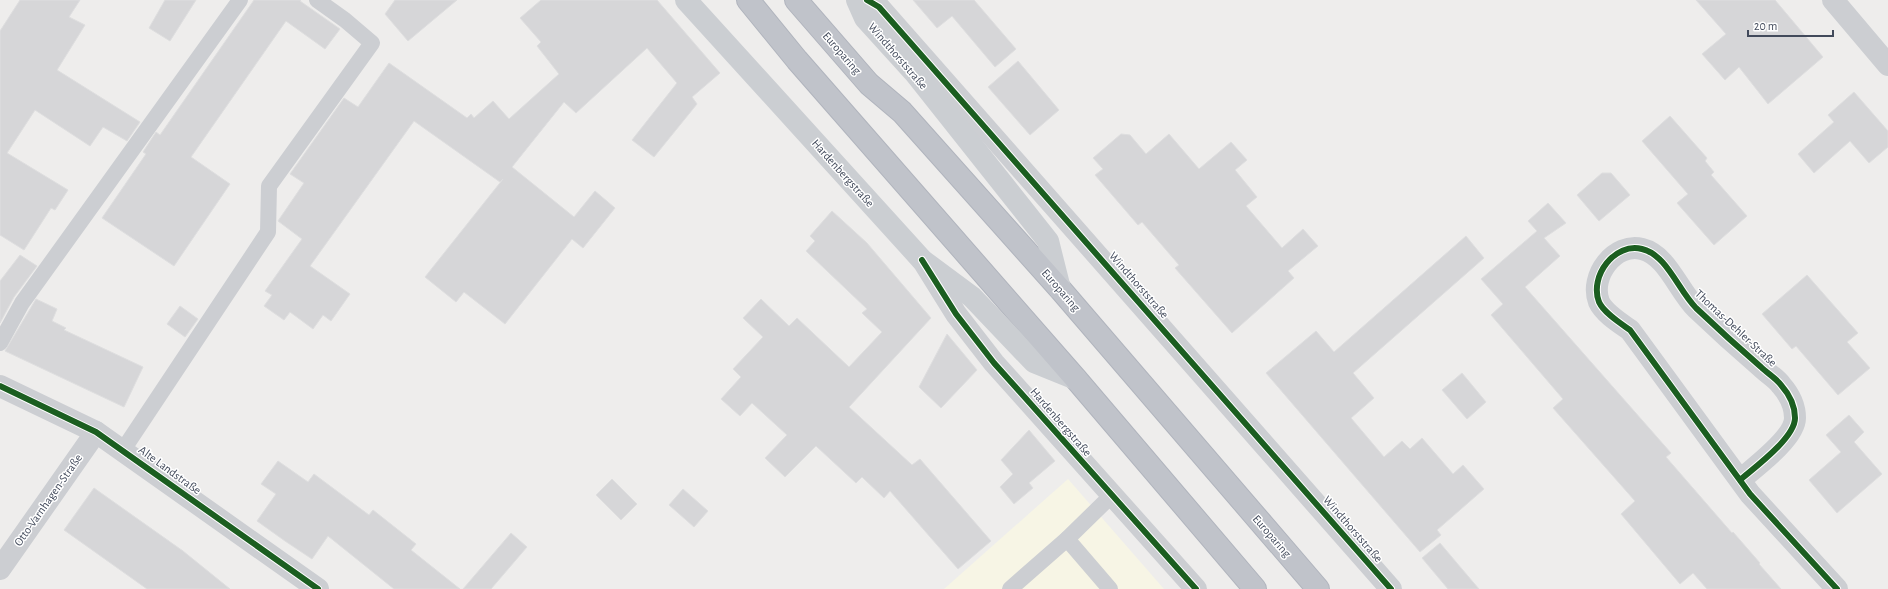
<svg xmlns="http://www.w3.org/2000/svg" width="1888" height="589" font-family="'Alegreya Sans',sans-serif">
<rect width="100%" height="100%" fill="#eeedec"/>
<!-- commercial -->
<path fill="#f7f5e5" d="M1068,479L1164,589H944Z"/>
<!-- building -->
<g fill="#d6d6d8" stroke="#dededf">
<path d="M20,0H80L69,17L85,25L57,70L140,122L127,141L103,127L90,146L35,110L7,153L68,190L55,210L51,208L24,250L0,235V31Z"/>
<path d="M165,0H196L170,41L149,28Z"/>
<path d="M254,0H301L300,1L340,29L325,49L286,21L191,157L230,184L174,266L102,218L146,154L143,152L156,132L160,135Z"/>
<path d="M395,0H457L408,41L385,14Z"/>
<path d="M541,0H657L720,73L692,97L697,104L654,157L632,140L677,83L647,48L576,113L564,102L512,167L574,217L595,191L615,208L583,248L572,239L505,324L464,292L456,302L425,277L503,179L500,182L414,121L310,266L350,294L331,321L323,315L313,329L290,312L284,320L264,306L272,295L265,291L302,239L278,221L304,183L290,174L344,98L358,107L389,63L467,118L471,114L474,118L493,101L509,119L559,74L537,46L541,42L520,18Z"/>
<path d="M913,0H974L1016,49L995,67L952,16L937,28Z"/>
<path d="M1696,0H1775L1823,57L1768,104L1739,67L1725,80L1702,54L1726,34Z"/>
<path d="M1018,61L1059,110L1030,135L988,87Z"/>
<path d="M1854,92L1888,131V147L1869,163L1850,141L1814,173L1798,154L1834,122L1828,115Z"/>
<path d="M1670,116L1707,158L1705,161L1714,172L1711,175L1747,216L1714,245L1677,203L1688,194L1642,141Z"/>
<path d="M1121,134L1130,135L1146,154L1169,134L1199,169L1231,142L1247,160L1235,170L1257,197L1246,206L1282,248L1303,229L1318,246L1288,271L1294,278L1232,333L1175,268L1179,265L1142,222L1138,225L1095,175L1103,169L1093,158Z"/>
<path d="M1602,173H1611L1630,195L1599,221L1577,195Z"/>
<path d="M1548,203L1566,223L1544,238L1560,256L1525,287L1671,453L1666,457L1732,533L1733,532L1760,563L1759,564L1781,589H1707L1693,573L1680,584L1621,514L1635,501L1553,408L1563,399L1491,315L1503,304L1481,279L1537,231L1528,221Z"/>
<path d="M832,211L867,243L931,318L849,407L912,465L920,459L991,541L958,569L890,491L884,498L862,477L856,483L816,446L785,477L765,458L787,435L752,403L740,416L721,399L741,377L733,369L763,337L743,318L761,299L789,326L797,318L849,367L882,332L862,313L867,309L806,251L815,241L810,236Z"/>
<path d="M1466,236L1484,258L1353,373L1374,398L1351,418L1384,457L1402,441L1410,449L1422,438L1453,474L1463,465L1484,489L1437,530L1441,535L1420,552L1266,373L1316,331L1334,352Z"/>
<path d="M20,255L37,266L14,297L0,323V281Z"/>
<path d="M1807,275L1858,333L1847,342L1870,368L1838,395L1796,346L1792,349L1762,314Z"/>
<path d="M36,299L57,309L52,321L66,328L64,330L143,367L124,407L5,351Z"/>
<path d="M180,306L198,319L185,337L167,324Z"/>
<path d="M947,334L977,370L941,408L919,387Z"/>
<path d="M1462,373L1486,402L1467,419L1442,390Z"/>
<path d="M1849,415L1864,432L1854,442L1882,474L1837,513L1809,480L1841,452L1826,435Z"/>
<path d="M1029,430L1055,461L1029,483L1033,488L1014,504L1000,487L1013,474L1001,460Z"/>
<path d="M278,461L308,482L314,474L369,515L373,510L416,544L411,550L460,589H394L328,536L312,559L285,541L257,521L276,494L261,484Z"/>
<path d="M612,479L637,504L621,520L596,495Z"/>
<path d="M94,488L183,551L230,589H147L64,530Z"/>
<path d="M683,489L708,511L694,527L669,505Z"/>
<path d="M511,533L527,547L491,589H463Z"/>
<path d="M1440,543L1456,562L1479,589H1448L1422,558Z"/>
</g>
<g fill="none" stroke-linecap="round" stroke-linejoin="round">
<defs>
<g id="trunk">
<path d="M748,0L797,60L1076,379L1255,589"/>
<path d="M796,0L869,84L902,112L1060,289L1318,589"/>
</g>
</defs>
<!-- trunk casing -->
<use href="#trunk" stroke="#b0b4bd" stroke-width="24"/>
<!-- service -->
<g stroke="#ccced2" stroke-width="16">
<path d="M0,343L22,303L240,0"/>
<path d="M123,450L268,232L269,186L372,43L345,20L317,0"/>
<path d="M1067,539L1110,589"/>
<path d="M1010,589L1067,539L1111,496"/>
</g>
<!-- minor -->
<g stroke="#ccced2" stroke-width="22">
<path d="M867,0L879,7L1391,589"/>
<path d="M1833,0L1888,65"/>
<path d="M923,261L956,314L994,363L1196,589"/>
<path d="M0,386L96,432L318,589"/>
<path d="M1740,480C1754,468 1795,438 1795,418C1795,406 1789,394 1781,385C1776,378 1767,373 1761,367C1739,348 1717,328 1696,308C1678,290 1667,255 1642,249C1615,242 1589,276 1599,302C1604,313 1620,323 1630,330L1750,494L1837,589"/>
<path d="M0,569L96,432"/>
</g>
<!-- secondary -->
<g stroke="#cbced2" stroke-width="22">
<path d="M686,0L922,260L972,297L1034,362L1076,379"/>
<path d="M857,0L865,18L914,72L1048,241L1060,289"/>
</g>
<!-- trunk -->
<use href="#trunk" stroke="#c0c3ca" stroke-width="22"/>
<defs>
<g id="cycleway">
<path d="M867,0L879,7L1391,589"/>
<path d="M922,260L956,314L994,363L1196,589"/>
<path d="M0,386L96,432L318,589"/>
<path d="M1740,480C1754,468 1795,438 1795,418C1795,406 1789,394 1781,385C1776,378 1767,373 1761,367C1739,348 1717,328 1696,308C1678,290 1667,255 1642,249C1615,242 1589,276 1599,302C1604,313 1620,323 1630,330L1750,494L1837,589"/>
</g>
</defs>
<!-- cycleway casing -->
<use href="#cycleway" stroke="#fff" stroke-width="8"/>
<!-- cycleway -->
<use href="#cycleway" stroke="#1b5e20" stroke-width="6"/>
</g>
<g text-anchor="middle" stroke-width="3" stroke-linejoin="round" paint-order="stroke">
<!-- street labels -->
<g font-size="12" fill="#424a5b" stroke="#fff">
<text transform="translate(842 53) rotate(49)" y="4">Europaring</text>
<text transform="translate(898 56) rotate(49)" y="4">Windthorststraße</text>
<text transform="translate(843 173) rotate(48)" y="4">Hardenbergstraße</text>
<text transform="translate(1139 285) rotate(49)" y="4">Windthorststraße</text>
<text transform="translate(1061 290) rotate(49)" y="4">Europaring</text>
<text transform="translate(1736 328) rotate(43)" y="4">Thomas-Dehler-Straße</text>
<text transform="translate(1061 422) rotate(49)" y="4">Hardenbergstraße</text>
<text transform="translate(170 470) rotate(36)" y="4">Alte Landstraße</text>
<text transform="translate(48 500) rotate(-55)" y="4">Otto-Varnhagen-Straße</text>
<text transform="translate(1353 529) rotate(49)" y="4">Windthorststraße</text>
<text transform="translate(1272 536) rotate(49)" y="4">Europaring</text>
</g>
</g>
<!-- scale -->
<path d="M1748 30v6h85v-6" fill="none" stroke="#424a5b" stroke-width="2"/>
<text x="1754" y="30" font-size="12" fill="#424a5b" stroke="#ffffff" stroke-width="3" paint-order="stroke">20 m</text>
</svg>
